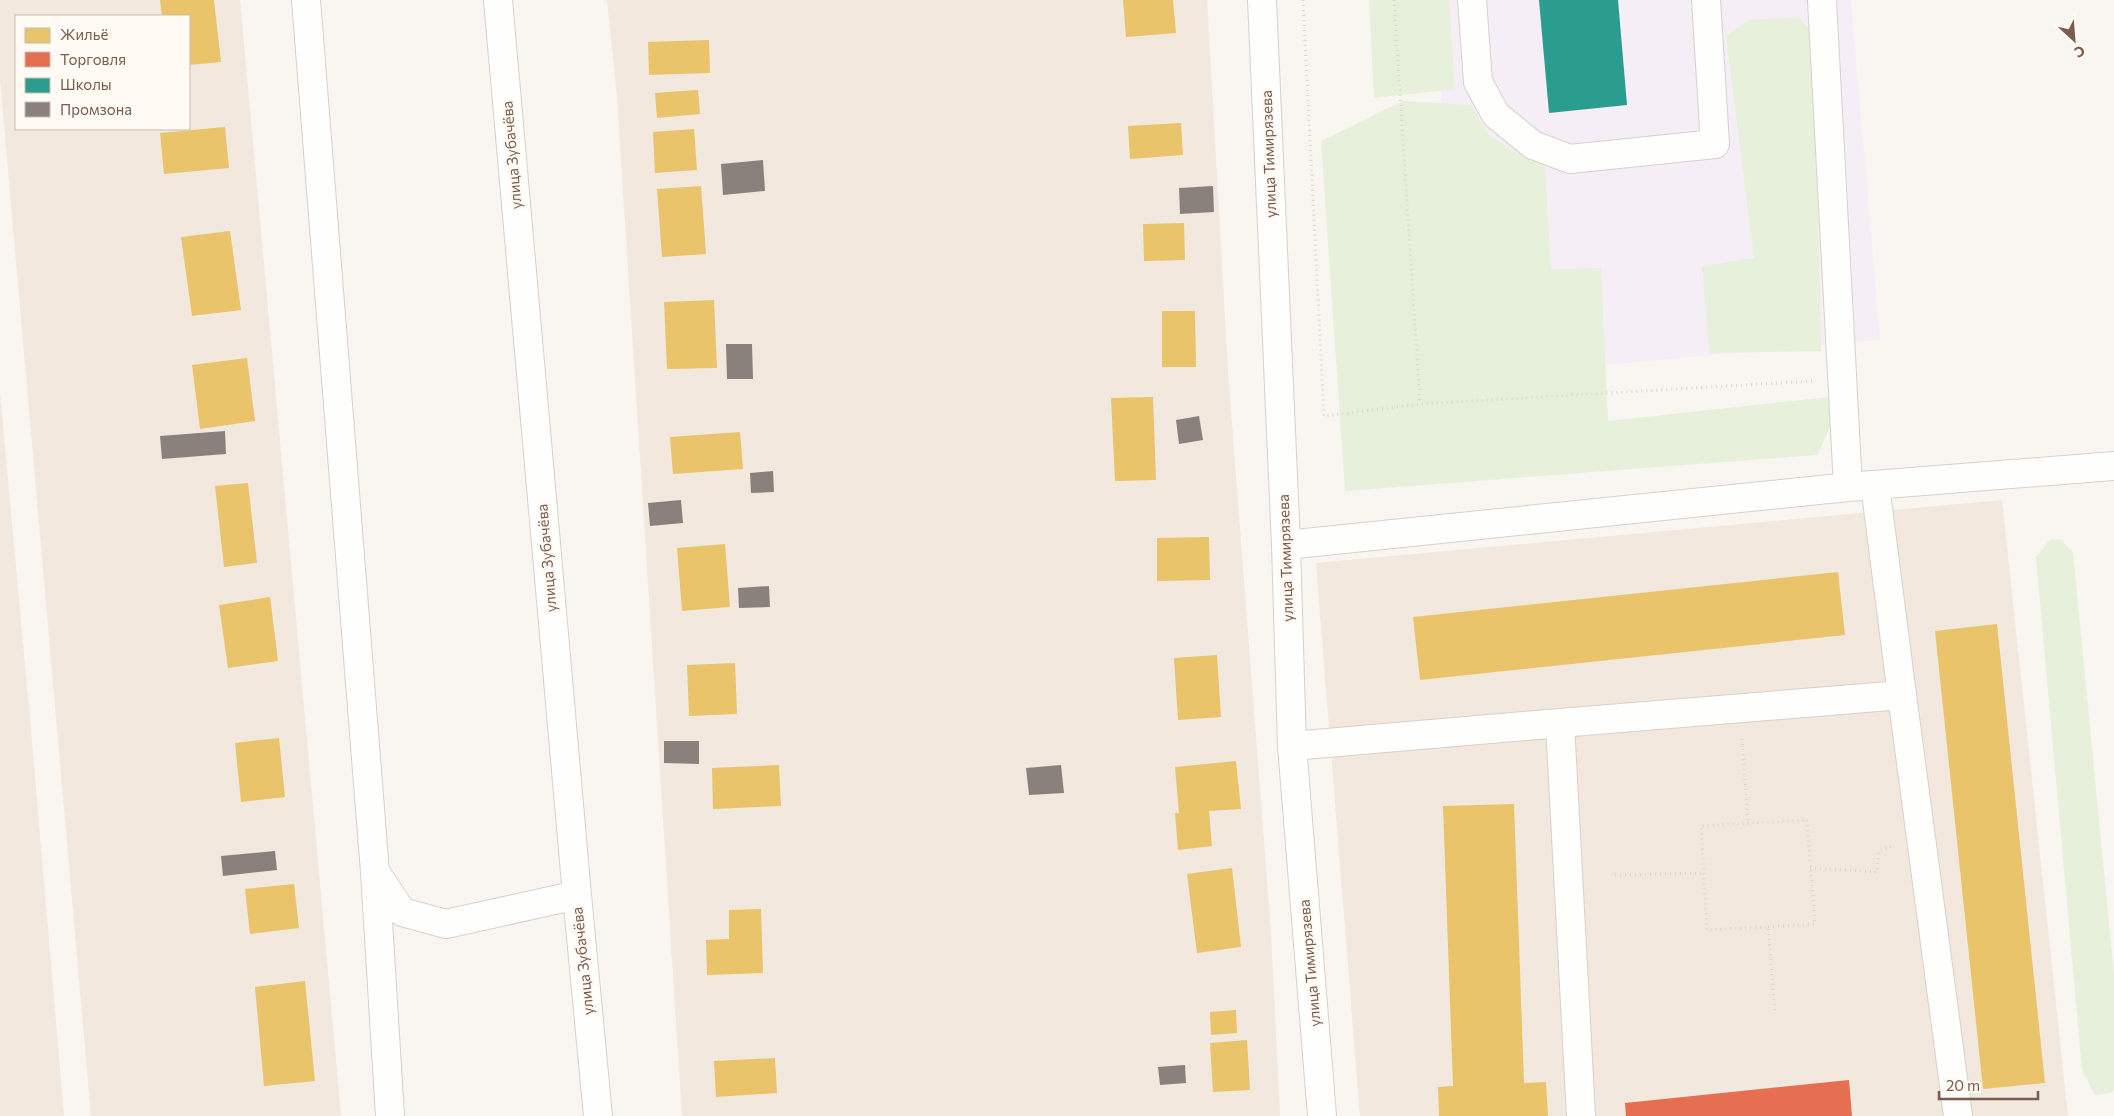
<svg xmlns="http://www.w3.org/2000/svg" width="2114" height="1116" font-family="Commissioner,sans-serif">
<rect width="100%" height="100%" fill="#f9f5f0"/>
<!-- residential -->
<g fill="#f2e8de" fill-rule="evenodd">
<path d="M0,0H240L341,1116H91L0,79ZM16,16H189V129H16Z"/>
<path d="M607,0H1207L1228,373L1271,934L1280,1116H682L617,96Z"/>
<path d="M0,394L30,719L64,1116H0Z"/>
<path d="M2002,500L2068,1116H1360L1316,563Z"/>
</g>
<!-- education -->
<path fill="#f6eef6" d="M1434,0H1851L1880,340L1462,378Z"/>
<!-- green -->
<g fill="#e7f0db">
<path d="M1369,0H1449L1455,89L1374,98Z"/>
<path d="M1799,17L1814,35L1821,351L1709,353L1702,266L1754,258L1726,36L1749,20Z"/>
<path d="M1403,101L1471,105L1488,134L1514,152L1545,165L1551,269L1601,268L1608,421L1829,397L1835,417L1817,455L1345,491L1321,141Z"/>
<path d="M2060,539L2073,553L2114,975V1090L2111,1093L2095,1095L2082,1070L2036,557L2050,540Z"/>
</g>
<!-- homes -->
<g fill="#e9c46a">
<path d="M160,0H214L221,62L189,65V16H162Z"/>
<path d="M1123,0H1173L1176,33L1126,37Z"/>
<path d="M709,40L710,73L649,75L648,42Z"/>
<path d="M698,90L700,114L657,118L655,93Z"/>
<path d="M1181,123L1183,155L1130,159L1128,126Z"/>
<path d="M225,127L229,168L164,174L160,133Z"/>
<path d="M694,129L697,170L655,173L653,132Z"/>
<path d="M701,186L706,254L662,257L657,189Z"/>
<path d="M1184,223L1185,260L1144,261L1143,224Z"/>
<path d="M230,231L241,310L192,316L181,237Z"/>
<path d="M714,300L717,368L667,369L664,302Z"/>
<path d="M1162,311H1195L1196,367H1162Z"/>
<path d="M247,358L255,421L200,429L192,365Z"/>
<path d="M1153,397L1156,480L1115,481L1111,398Z"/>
<path d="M740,432L743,469L673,474L670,437Z"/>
<path d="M248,483L257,563L224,567L215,486Z"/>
<path d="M1209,537L1210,580L1157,581V538Z"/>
<path d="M725,544L730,607L682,611L677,548Z"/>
<path d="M1838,572L1845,635L1420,680L1413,617Z"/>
<path d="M270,597L278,661L228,668L219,605Z"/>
<path d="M1997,624L2045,1083L1983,1089L1935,631Z"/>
<path d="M1217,655L1221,717L1178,720L1174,658Z"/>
<path d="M735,663L737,714L689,716L687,665Z"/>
<path d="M279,738L285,797L241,802L235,743Z"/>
<path d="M1236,761L1241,809L1209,811L1212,846L1178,850L1175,813H1179L1175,767Z"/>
<path d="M779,765L781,806L713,809L712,768Z"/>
<path d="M1514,804L1524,1083L1546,1082L1548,1116H1439L1438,1087L1453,1086L1443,806Z"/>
<path d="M1232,868L1241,947L1197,953L1187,874Z"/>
<path d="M294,884L299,928L250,934L245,889Z"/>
<path d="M761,909L763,973L707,975L706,940L729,939V910Z"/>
<path d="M305,981L315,1081L264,1086L255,987Z"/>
<path d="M1236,1010L1237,1033L1211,1035L1210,1012Z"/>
<path d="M1247,1040L1250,1090L1213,1092L1210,1043Z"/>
<path d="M775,1058L777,1093L716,1097L714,1061Z"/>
</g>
<!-- shops -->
<path fill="#e76f51" d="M1849,1080L1852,1116H1626L1625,1103Z"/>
<!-- schools -->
<path fill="#2a9d8f" d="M1539,0H1618L1627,105L1549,113Z"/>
<!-- industry -->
<g fill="#8a817c">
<path d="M763,160L765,191L723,195L721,164Z"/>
<path d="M1213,186L1214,212L1180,214L1179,188Z"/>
<path d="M726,344H752L753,379H727Z"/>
<path d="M1199,416L1203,440L1179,444L1176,420Z"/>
<path d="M225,431L226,454L162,459L160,436Z"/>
<path d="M773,471L774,492L751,493L750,473Z"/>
<path d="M681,500L683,523L650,526L648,503Z"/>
<path d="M769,586L770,607L739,608L738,588Z"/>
<path d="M664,741H699V764L664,763Z"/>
<path d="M1061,765L1064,793L1029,795L1026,768Z"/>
<path d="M275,851L277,870L223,876L221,856Z"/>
<path d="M1185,1065L1186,1083L1160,1085L1158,1067Z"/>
</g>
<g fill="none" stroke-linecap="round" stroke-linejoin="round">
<defs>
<g id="minor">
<path d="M306,0L375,872L390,1116"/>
<path d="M498,0L577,895L598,1116"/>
<path d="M1262,0L1286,545L1292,746L1322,1116"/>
<path d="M1472,0L1478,82L1496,115L1533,145L1570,159L1715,144L1706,0"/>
<path d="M1822,0L1848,487"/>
<path d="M1286,545L1848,487L2114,466"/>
<path d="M1902,695L1958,1116"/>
<path d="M1560,723L1902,695L1875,485"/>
<path d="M1292,746L1560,723L1581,1116"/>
<path d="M376,873L402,912L446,924L577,895"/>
</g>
</defs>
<!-- minor casing -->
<use href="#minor" stroke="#d7d1cb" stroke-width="30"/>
<!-- path -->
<g stroke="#dcd5d0" stroke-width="3" stroke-dasharray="1 4" stroke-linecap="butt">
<path d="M1303,0L1324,416L1420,404L1813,381"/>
<path d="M1394,0L1420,404"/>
<path d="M1742,739L1748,823"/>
<path d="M1810,868L1877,872L1879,851L1892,846"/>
<path d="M1615,875L1704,873"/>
<path d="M1768,927L1815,924L1807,820L1701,826L1707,930L1768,927L1775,1012"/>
</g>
<!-- minor -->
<use href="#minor" stroke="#fefefd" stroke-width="28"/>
</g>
<g text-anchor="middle" stroke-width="5" stroke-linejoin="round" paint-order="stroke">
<!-- street labels -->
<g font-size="15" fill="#7a5c4d" stroke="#fffaf3">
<text transform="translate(1269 154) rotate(-92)" y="5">улица Тимирязева</text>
<text transform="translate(512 155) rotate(-95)" y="5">улица Зубачёва</text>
<text transform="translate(547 558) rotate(-95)" y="5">улица Зубачёва</text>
<text transform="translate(1286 558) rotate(-92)" y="5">улица Тимирязева</text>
<text transform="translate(583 961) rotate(-96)" y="5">улица Зубачёва</text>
<text transform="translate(1310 963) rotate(-95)" y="5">улица Тимирязева</text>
</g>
</g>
<!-- legend -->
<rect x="15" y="15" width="175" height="115" fill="#fffaf3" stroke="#cabbb1"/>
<rect x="25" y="28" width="25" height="15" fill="#e9c46a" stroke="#cabbb1"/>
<text x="60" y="40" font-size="15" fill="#7a5c4d">Жильё</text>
<rect x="25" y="52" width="25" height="15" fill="#e76f51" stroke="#cabbb1"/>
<text x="60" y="65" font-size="15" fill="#7a5c4d">Торговля</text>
<rect x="25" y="78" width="25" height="15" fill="#2a9d8f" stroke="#cabbb1"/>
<text x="60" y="90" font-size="15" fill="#7a5c4d">Школы</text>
<rect x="25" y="102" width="25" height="15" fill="#8a817c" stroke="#cabbb1"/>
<text x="60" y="115" font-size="15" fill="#7a5c4d">Промзона</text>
<!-- north arrow -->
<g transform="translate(2074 40) rotate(154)" stroke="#fffaf3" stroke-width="4" paint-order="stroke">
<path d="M0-4L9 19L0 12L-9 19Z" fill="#7a5c4d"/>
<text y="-8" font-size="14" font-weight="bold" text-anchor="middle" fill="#7a5c4d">С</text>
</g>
<!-- scale -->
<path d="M1939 1091v8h99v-8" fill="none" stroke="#7a5c4d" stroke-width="2.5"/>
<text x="1946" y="1091" font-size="15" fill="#7a5c4d" stroke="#fffaf3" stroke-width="4" paint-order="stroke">20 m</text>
</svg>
